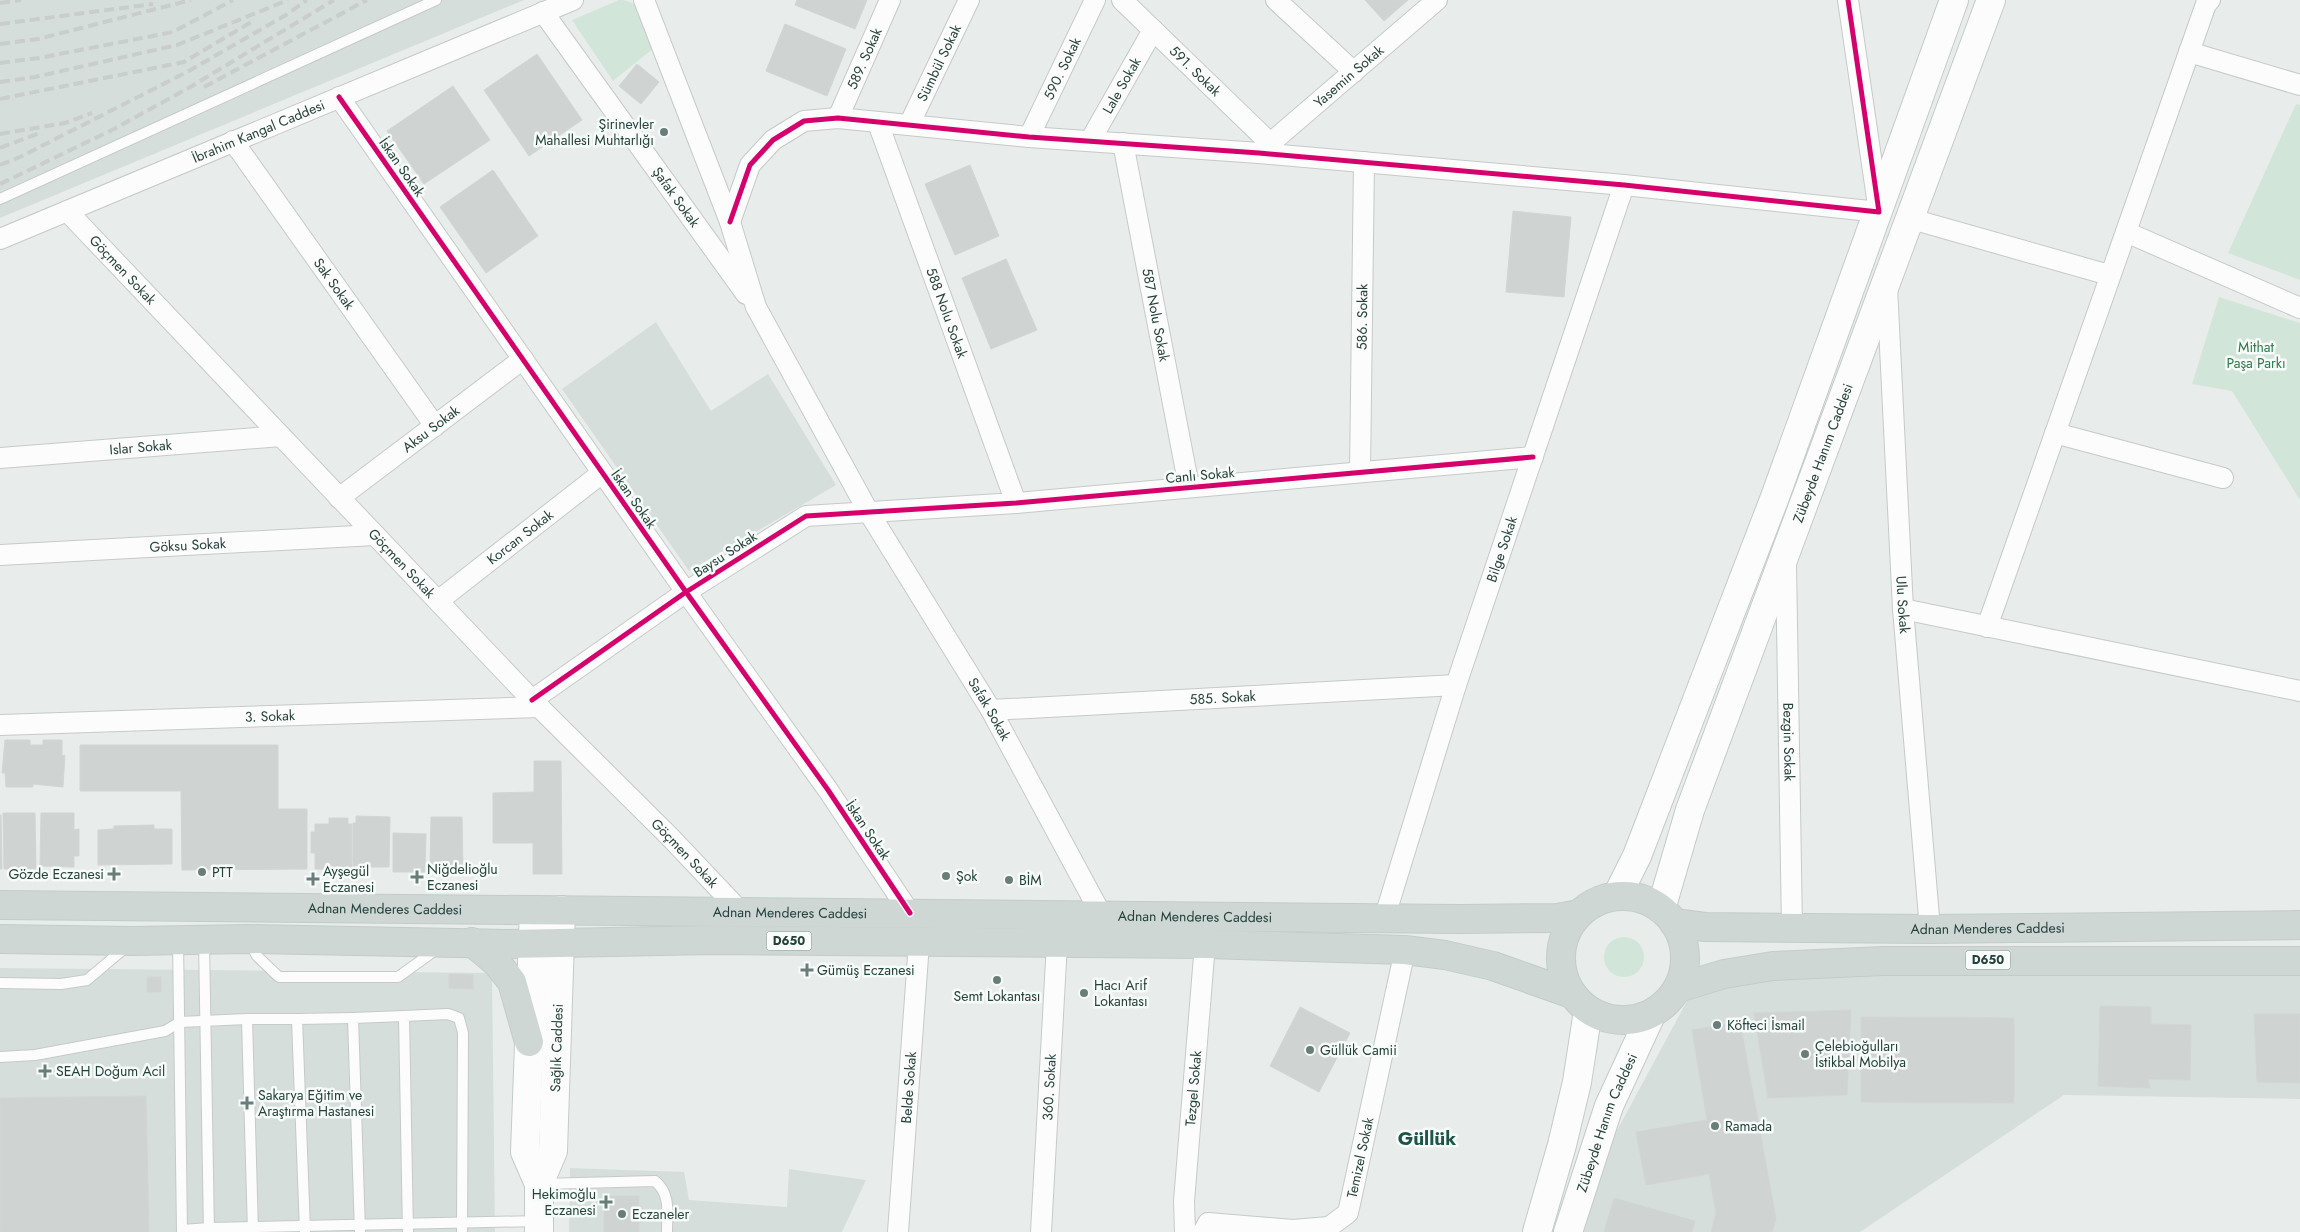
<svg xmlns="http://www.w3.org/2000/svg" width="2300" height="1232" font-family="Jost,sans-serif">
<rect width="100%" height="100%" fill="#e8edeb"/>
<!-- built -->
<g fill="#d6dedb">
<path d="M0,0H524L0,218Z"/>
<path d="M656,322L711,411L768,374L836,485L689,571L562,389Z"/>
<path d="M1803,962L2300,971V1099L2064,1095L1860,1232H1579L1600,1162L1694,988Z"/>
<path d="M0,968L492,973L495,1232H0Z"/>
<path d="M570,1168L684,1172L689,1200L787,1207L789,1169L866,1180L842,1232H569Z"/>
</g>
<!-- green -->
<g fill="#d1e6d8">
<path d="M619,0C644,0 648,27 655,47L613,81L572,20Z"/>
<path d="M2296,104L2300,105V280L2228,253Z"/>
<path d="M2219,297L2300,323V500L2232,391L2192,384Z"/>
<circle cx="1624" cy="957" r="20"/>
</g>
<!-- building -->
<g fill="#cfd4d2" stroke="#d1d6d4">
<path d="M797,0H867L855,29L795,5Z"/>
<path d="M1365,0H1408L1384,21Z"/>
<path d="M785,24L846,49L827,96L766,71Z"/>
<path d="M537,54L582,120L529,156L484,90Z"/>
<path d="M637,64L659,82L641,104L619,86Z"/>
<path d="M453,86L490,140L424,184L387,131Z"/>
<path d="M970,165L999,236L955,255L925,184Z"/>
<path d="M493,170L538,236L486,273L440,207Z"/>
<path d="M1513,211L1571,217L1564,297L1506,292Z"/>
<path d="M1006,259L1037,330L991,349L962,278Z"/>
<path d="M5,740H30V745H43V740H62V756L65,755L63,787L33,784V787H6L5,773H2Z"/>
<path d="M80,745H278V809H307V869L182,870L181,791H80Z"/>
<path d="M534,761H561L562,874H533V843H493V793L534,792Z"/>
<path d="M3,813H35L36,869H4Z"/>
<path d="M41,813H74V830L79,829V856H74V867L40,866Z"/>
<path d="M0,815H1L2,869H0Z"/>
<path d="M356,816L390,817L389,867H353V823H356Z"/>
<path d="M431,817H462L463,871H436V869H430Z"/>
<path d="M329,818H348V824H352V870L315,869V853H311V832H315V824H329Z"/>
<path d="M154,825V829H172V864L98,865V830L114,829V826Z"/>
<path d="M393,833L426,834L425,872H393Z"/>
<path d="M449,974L473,975V989L449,988Z"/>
<rect x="147" y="977" width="14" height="15"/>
<path d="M2100,1006L2151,1007V1024L2191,1025L2190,1080L2148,1079L2150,1088L2098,1086Z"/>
<path d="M1300,1007L1350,1033L1319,1092L1270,1066Z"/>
<path d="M1851,1010L1847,1095L1768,1098L1754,1013Z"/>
<path d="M2254,1014H2300V1083L2257,1082Z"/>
<path d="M1861,1017L2014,1018V1103L1861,1102Z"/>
<path d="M1740,1022L1776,1219L1772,1232H1711L1716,1213L1709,1174L1646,1185L1636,1132L1707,1120L1692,1030Z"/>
<path d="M146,1096L149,1232H0V1098Z"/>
<rect x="604" y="1196" width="35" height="36"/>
<path d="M1614,1198L1695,1221L1692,1232H1604Z"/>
</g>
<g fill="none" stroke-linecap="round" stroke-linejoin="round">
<defs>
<g id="lane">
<path d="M0,199L436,0"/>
<path d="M178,941L182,1232"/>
<path d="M204,941L209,1232"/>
<path d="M250,942L257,956L279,977H398L437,949"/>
<path d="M0,983L61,984L87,980L126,947"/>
<path d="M0,1057L35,1055L165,1031L180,1022L247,1019"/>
<path d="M541,1184L655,1181C671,1194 667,1213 667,1232"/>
<path d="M182,1230L209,1228L538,1221"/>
<path d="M305,1231L297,1019L353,1018"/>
<path d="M253,1232L247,1019H297"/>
<path d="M360,1232L353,1018L404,1016"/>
<path d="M408,1232L404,1016L448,1014L459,1018L463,1033L462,1232"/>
</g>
<g id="street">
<path id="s1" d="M644,0L730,222L756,307L868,511L991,710L1101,914"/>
<path id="s2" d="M1122,0L1270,143"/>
<path d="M1276,0L1354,72"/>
<path id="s3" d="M543,12L746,294"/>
<path d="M2189,52L2300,85"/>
<path d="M339,97L686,592L828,790L910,913"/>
<path id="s4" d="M838,118L890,0"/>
<path id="s5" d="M878,123L1016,503"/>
<path id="s6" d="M909,125L969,0"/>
<path id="s7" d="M1029,137L1095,0"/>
<path id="s8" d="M233,141L435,426"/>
<path id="s9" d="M1090,141L1153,30"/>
<path id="s10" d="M1123,143L1189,487"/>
<path id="s11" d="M1259,153L1437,0"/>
<path id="s12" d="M67,211L532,700L670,837L741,912"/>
<path d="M1908,218L2109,275"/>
<path d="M730,222L750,165L773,140L804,121L838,118L1029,137L1259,153L1624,185L1879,212L1848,0"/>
<path d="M2126,232L2300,308"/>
<path id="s13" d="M0,239L573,0"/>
<path id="s14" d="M1887,287L1903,609L1930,929"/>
<path d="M2055,433L2223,478"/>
<path id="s15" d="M0,458L281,436"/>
<path id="s16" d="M1360,472L1364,162"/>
<path id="s17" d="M339,498L523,359"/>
<path id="s18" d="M0,555L375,535"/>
<path id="s19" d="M1786,564L1792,928"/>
<path id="s20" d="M438,601L602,473"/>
<path d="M1903,609L2300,691"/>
<path d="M1987,627L2206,4L2210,0"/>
<path d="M532,700L686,592L806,516L1016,503L1533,457"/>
<path id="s21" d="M991,710L1456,685"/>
<path id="s22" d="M0,725L540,707"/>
<path id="s23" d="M1385,916L1456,685L1624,185"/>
<path id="s24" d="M898,1232L919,943"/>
<path id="s25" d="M1041,1232L1057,943"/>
<path id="s26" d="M1185,1232L1184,1201L1205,944"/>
<path id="s27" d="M1203,1232L1208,1223L1293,1230L1329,1227L1348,1213L1405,950"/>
</g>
<g id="secondary">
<path d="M1617,896L1637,856L1775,497L1954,0"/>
<path id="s28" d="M1661,909L1690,810L1991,0"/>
<path d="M534,910L525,1152L539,1184V1232"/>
<path id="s29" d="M539,1184L553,1151L561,910"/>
<path d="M1537,1232L1562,1145L1577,1082L1588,1011"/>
<path id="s30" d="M1568,1232L1609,1106L1651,1015"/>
</g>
<g id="primary">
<circle cx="1623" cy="958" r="62"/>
<path id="s31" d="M0,905L1459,919L1558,918L1579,914"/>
<path id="s32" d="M1674,923L1705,927L1930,929L2300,925"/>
<path d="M0,939L132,941L248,939L508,944L713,940L1205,944L1405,950L1445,955L1493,966L1572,994"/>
<path d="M472,942L497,963L512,982L529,1042"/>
<path d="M1678,988L1724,974L1773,966L1883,961H2300"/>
</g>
</defs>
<!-- lane casing -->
<use href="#lane" stroke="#c5cac8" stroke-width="12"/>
<!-- street casing -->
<use href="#street" stroke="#c5cac8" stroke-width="22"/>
<!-- secondary casing -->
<use href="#secondary" stroke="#c3cbc8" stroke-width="30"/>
<!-- primary casing -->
<use href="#primary" stroke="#c3ccc9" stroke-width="30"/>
<!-- lane -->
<use href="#lane" stroke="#fcfcfc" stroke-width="10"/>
<!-- street -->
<use href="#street" stroke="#fcfcfc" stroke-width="20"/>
<!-- secondary -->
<use href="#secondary" stroke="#fcfcfc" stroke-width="28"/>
<!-- primary -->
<use href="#primary" stroke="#cfd7d5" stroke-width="28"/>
<!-- rail -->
<g stroke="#c9cdcc" stroke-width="4" stroke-dasharray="10 5" stroke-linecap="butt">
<path d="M0,3L21,0"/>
<path d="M0,24L153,4"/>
<path d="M0,44L38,39L191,0"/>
<path d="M0,63L39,58L173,32L233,0"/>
<path d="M0,82L35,77L177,45L288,0"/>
<path d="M204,87L367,0"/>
<path d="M0,99L184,62L253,21"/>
<path d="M0,134L65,123L92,113"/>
<path d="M0,148L42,132"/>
<path d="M0,165L20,157L187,72L286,15L307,0"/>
<path d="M0,184L114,129L192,86L334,0"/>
</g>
<defs>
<g id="cycleway">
<path d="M339,97L686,592L828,790L910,913"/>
<path d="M730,222L750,165L773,140L804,121L838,118L1029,137L1259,153L1624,185L1879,212L1848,0"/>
<path d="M532,700L686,592L806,516L1016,503L1533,457"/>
</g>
</defs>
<!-- cycleway casing -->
<use href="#cycleway" stroke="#f7fbf9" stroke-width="8"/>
<!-- cycleway -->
<use href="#cycleway" stroke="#d6006c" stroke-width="5"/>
</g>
<!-- markers -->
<g fill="#697e78" stroke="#f7fbf9" stroke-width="2">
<circle cx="664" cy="132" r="5"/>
<circle cx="202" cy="872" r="5"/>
<path d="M111.5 866.5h5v5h5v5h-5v5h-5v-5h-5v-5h5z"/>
<circle cx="946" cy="876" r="5"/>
<path d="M414.5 869.5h5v5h5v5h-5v5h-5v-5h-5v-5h5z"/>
<path d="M310.5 871.5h5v5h5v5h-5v5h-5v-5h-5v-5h5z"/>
<circle cx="1009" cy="880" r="5"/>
<path d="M804.5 962.5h5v5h5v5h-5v5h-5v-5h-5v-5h5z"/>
<circle cx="997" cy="980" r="5"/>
<circle cx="1084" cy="993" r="5"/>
<circle cx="1717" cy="1025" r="5"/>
<circle cx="1310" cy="1050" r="5"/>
<circle cx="1805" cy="1054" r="5"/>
<path d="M42.5 1063.5h5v5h5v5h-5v5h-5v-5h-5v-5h5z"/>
<path d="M244.5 1095.5h5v5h5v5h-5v5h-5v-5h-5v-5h5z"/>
<circle cx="1715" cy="1126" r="5"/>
<path d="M603.5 1194.5h5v5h5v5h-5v5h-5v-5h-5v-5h5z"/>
<circle cx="622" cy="1214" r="5"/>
</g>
<g text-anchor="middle" stroke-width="5" stroke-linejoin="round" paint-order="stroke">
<!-- shield labels -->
<g fill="#f7fbf9" stroke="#637a73" stroke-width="1">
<rect x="766.5" y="931.5" width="45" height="19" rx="4"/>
<rect x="1965.5" y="950.5" width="45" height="19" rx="4"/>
</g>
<g font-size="12" font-weight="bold" fill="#24423a">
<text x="789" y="945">D650</text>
<text x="1988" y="964">D650</text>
</g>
<!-- street labels -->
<g font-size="14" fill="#24423a" stroke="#f7fbf9">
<text dy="5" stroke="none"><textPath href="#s4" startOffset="65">589. Sokak</textPath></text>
<text dy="5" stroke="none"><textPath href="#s6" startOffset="69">Sümbül Sokak</textPath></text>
<text dy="5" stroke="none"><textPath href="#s7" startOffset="76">590. Sokak</textPath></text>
<text dy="5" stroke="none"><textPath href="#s2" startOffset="102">591. Sokak</textPath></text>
<text dy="5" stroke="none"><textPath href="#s11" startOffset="118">Yasemin Sokak</textPath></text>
<text dy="5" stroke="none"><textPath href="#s9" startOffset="64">Lale Sokak</textPath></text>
<text dy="5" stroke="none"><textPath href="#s13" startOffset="280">İbrahim Kangal Caddesi</textPath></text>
<text transform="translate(402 167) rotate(55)" y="5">İskan Sokak</text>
<text dy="5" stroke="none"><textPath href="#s3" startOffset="228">Şafak Sokak</textPath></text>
<text dy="5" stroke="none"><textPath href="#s12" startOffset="81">Göçmen Sokak</textPath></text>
<text dy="5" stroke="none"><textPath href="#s8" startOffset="175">Sak Sokak</textPath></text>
<text dy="5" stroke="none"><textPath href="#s5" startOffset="202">588 Nolu Sokak</textPath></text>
<text dy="5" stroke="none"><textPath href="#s10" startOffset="175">587 Nolu Sokak</textPath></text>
<text dy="5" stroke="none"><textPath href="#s16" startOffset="155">586. Sokak</textPath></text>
<text dy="5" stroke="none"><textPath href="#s17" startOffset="115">Aksu Sokak</textPath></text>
<text dy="5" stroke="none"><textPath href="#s15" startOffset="141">Islar Sokak</textPath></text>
<text dy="5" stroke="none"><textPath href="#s28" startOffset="484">Zübeyde Hanım Caddesi</textPath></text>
<text transform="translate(1200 475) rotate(-5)" y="5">Canlı Sokak</text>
<text transform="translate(634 499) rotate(55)" y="5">İskan Sokak</text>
<text dy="5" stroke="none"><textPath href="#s20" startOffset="104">Korcan Sokak</textPath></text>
<text dy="5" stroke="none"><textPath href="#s18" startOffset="188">Göksu Sokak</textPath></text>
<text dy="5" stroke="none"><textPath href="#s23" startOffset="385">Bilge Sokak</textPath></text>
<text transform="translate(725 554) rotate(-33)" y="5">Baysu Sokak</text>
<text dy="5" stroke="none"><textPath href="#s12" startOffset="486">Göçmen Sokak</textPath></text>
<text dy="5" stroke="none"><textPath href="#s14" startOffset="318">Ulu Sokak</textPath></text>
<text dy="5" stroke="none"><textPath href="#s21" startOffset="232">585. Sokak</textPath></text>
<text dy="5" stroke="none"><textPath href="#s1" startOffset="792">Safak Sokak</textPath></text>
<text dy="5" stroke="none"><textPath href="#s22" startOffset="270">3. Sokak</textPath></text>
<text dy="5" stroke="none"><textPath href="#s19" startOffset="178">Bezgin Sokak</textPath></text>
<text transform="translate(868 830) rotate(56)" y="5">İskan Sokak</text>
<text dy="5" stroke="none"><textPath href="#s12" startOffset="891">Göçmen Sokak</textPath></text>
<text dy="5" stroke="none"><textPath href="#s31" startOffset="385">Adnan Menderes Caddesi</textPath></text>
<text dy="5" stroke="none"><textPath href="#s31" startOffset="790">Adnan Menderes Caddesi</textPath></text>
<text dy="5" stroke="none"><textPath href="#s31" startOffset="1195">Adnan Menderes Caddesi</textPath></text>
<text dy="5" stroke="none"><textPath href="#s32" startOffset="314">Adnan Menderes Caddesi</textPath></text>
<text dy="5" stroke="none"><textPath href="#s29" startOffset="139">Sağlık Caddesi</textPath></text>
<text dy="5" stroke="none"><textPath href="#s24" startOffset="145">Belde Sokak</textPath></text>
<text dy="5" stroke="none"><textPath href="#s25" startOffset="145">360. Sokak</textPath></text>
<text dy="5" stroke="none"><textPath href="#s26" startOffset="144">Tezgel Sokak</textPath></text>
<text dy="5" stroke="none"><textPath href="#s30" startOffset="116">Zübeyde Hanım Caddesi</textPath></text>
<text dy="5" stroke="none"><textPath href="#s27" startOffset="212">Temizel Sokak</textPath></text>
</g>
<!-- poi labels -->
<g font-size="14" fill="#24423a" stroke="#f7fbf9" text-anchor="start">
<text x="654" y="129" text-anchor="end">Şirinevler<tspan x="654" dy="16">Mahallesi Muhtarlığı</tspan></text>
<text x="427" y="874">Niğdelioğlu<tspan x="427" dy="16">Eczanesi</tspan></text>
<text x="323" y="876">Ayşegül<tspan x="323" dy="16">Eczanesi</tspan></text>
<text x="212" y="877">PTT</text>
<text x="104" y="879" text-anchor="end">Gözde Eczanesi</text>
<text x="956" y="881">Şok</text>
<text x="1019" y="885">BİM</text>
<text x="817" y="975">Gümüş Eczanesi</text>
<text x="1094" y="990">Hacı Arif<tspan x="1094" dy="16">Lokantası</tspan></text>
<text x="997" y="1001" text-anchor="middle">Semt Lokantası</text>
<text x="1727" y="1030">Köfteci İsmail</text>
<text x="1815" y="1051">Çelebioğulları<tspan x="1815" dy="16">İstikbal Mobilya</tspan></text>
<text x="1320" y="1055">Güllük Camii</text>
<text x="56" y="1076">SEAH Doğum Acil</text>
<text x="258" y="1100">Sakarya Eğitim ve<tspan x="258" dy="16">Araştırma Hastanesi</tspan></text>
<text x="1725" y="1131">Ramada</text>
<text x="596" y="1199" text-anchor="end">Hekimoğlu<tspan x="596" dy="16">Eczanesi</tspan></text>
<text x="632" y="1219">Eczaneler</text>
</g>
<!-- park labels -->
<g font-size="14" fill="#2d7a4b" stroke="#f7fbf9">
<text x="2256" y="352">Mithat<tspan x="2256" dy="16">Paşa Parkı</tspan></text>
</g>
<!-- district labels -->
<g font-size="19" font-weight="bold" fill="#1f5548" stroke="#f7fbf9">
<text x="1427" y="1145">Güllük</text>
</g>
</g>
</svg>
